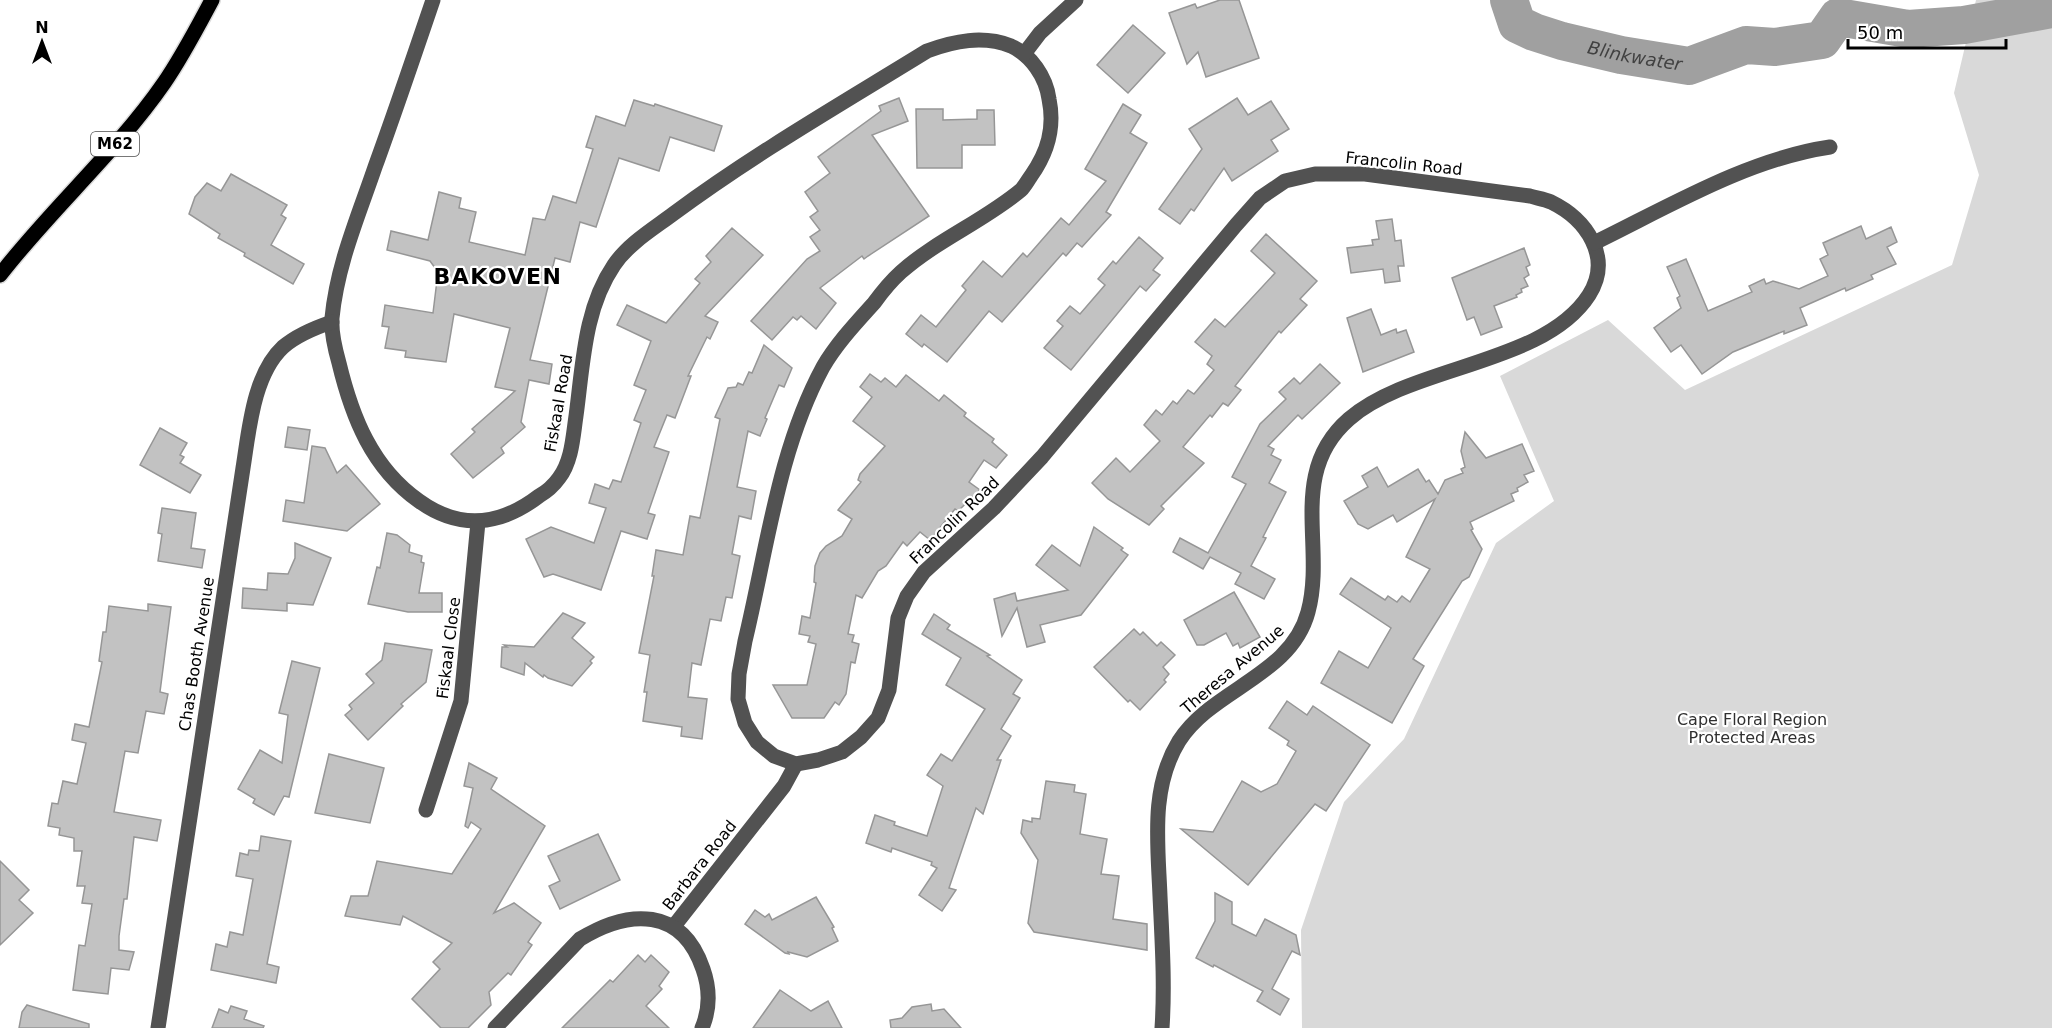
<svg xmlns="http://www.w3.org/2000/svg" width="2052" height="1028" font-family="'DejaVu Sans',sans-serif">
<rect width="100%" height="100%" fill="#fff"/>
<!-- green -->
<path fill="#d9d9d9" d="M1976,0H2052V1028H1302L1301,930L1344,802L1404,739L1496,543L1554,501L1500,376L1608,320L1685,390L1952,265L1979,175L1954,93Z"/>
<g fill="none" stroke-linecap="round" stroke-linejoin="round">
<!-- river -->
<path stroke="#a0a0a0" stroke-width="38" id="s1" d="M1509,0L1517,24L1534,32L1562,41L1621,55L1689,66L1746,45L1775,47L1822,40L1838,17L1908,29L1964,25L2052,9"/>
</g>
<!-- building -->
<g fill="#c2c2c2" stroke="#969696" stroke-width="1.5">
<path d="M1220,0H1239L1259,58L1206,77L1198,52L1187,64L1169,13L1195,4L1197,8Z"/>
<path d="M1133,25L1165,53L1128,93L1097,65Z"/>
<path d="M899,98L908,121L872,135L929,216L868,256L864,259L862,256L820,288L836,303L816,329L801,316L797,320L793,317L772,340L751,321L807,259L820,251L810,237L820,230L810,217L818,211L805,192L830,173L818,157L881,111L879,106Z"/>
<path d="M1237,98L1248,115L1271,101L1289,129L1271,140L1278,151L1232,181L1224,168L1194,211L1191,209L1180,224L1159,209L1202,149L1189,129Z"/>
<path d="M634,100L654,106L655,104L722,126L714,151L670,137L659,171L619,158L596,227L580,222L570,262L555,258L530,360L552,364L549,384L529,380L521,422L525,427L501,448L504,453L473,478L451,454L475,432L472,429L515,391L495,387L510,328L454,314L446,362L405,357L406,351L385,348L389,327L382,326L385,305L433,313L438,272L430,261L387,250L391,231L428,240L439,192L461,198L459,208L476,212L469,242L525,255L533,218L545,220L553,196L576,203L593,149L586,147L596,116L625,126Z"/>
<path d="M1123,104L1141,115L1130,133L1147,143L1106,212L1111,215L1082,247L1077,243L1066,256L1063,253L1002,322L989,311L947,362L924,344L922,347L906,334L921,315L936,327L966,290L962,286L983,261L1002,277L1023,253L1027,257L1061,218L1069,225L1106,181L1085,169Z"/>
<path d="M916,109H943V120L977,119V110H994L995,145H962V168H917Z"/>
<path d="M231,174L287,205L281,215L286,218L271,245L304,264L293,284L244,256L245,253L218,238L220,234L189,214L195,197L207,183L221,191Z"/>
<path d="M1392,219L1395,241L1401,240L1404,266H1398L1400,281L1385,283L1383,269L1351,273L1347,248L1373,245L1372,240L1379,239L1376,221Z"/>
<path d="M1861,226L1866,239L1891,227L1897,242L1887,247L1896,264L1871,275L1873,279L1846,291L1845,288L1800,308L1807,325L1784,334V331L1733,352L1702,374L1681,345L1671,352L1654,328L1681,308L1677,298L1680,296L1667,267L1686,259L1708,311L1752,292L1749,286L1764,279L1766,284L1773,281L1799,289L1828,276L1820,259L1828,255L1823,243Z"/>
<path d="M732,228L763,255L705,316L718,322L710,339L707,337L688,376H691L675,418L667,415L654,447L669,452L648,513L655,515L647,539L621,531L601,590L553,574L544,577L526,539L551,527L594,543L606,508L589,503L595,484L609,489L613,480L621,482L641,423L634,420L646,390L634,385L651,341L617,325L627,305L666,323L700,283L695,279L711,262L706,256Z"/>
<path d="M1266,234L1317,281L1300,299L1307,305L1281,333L1279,331L1235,386L1241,390L1228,406L1223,403L1212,417L1210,415L1183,447L1204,463L1161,506L1164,509L1149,525L1108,499L1092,483L1116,458L1130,472L1160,441L1144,425L1156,410L1162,415L1173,401L1177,404L1188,390L1194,394L1214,370L1207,364L1212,356L1195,342L1215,319L1225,327L1275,273L1251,251Z"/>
<path d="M1139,237L1163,258L1153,270L1160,275L1146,291L1140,286L1071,370L1044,348L1063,326L1057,321L1070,306L1080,314L1105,285L1098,279L1113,261L1116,264Z"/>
<path d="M1524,248L1530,265L1526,267L1529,275L1524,278L1528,286L1521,289L1522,292L1516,295L1517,297L1494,306L1502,327L1481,335L1474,317L1467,320L1452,278Z"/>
<path d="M1371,309L1381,335L1396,329L1397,333L1406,330L1414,352L1363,372L1347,318Z"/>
<path d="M764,345L792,368L784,387L779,385L765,418L767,419L760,436L748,431L737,487L756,491L751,519L739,516L732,554L740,556L732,598L726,597L721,621L710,619L701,665L692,663L688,697L707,699L702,739L681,736L682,727L643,721L647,692H644L650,655L639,653L654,576H652L656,550L683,555L690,516L700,518L720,419L715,417L728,388L736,387L738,383L743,385L749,372L752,373Z"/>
<path d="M1320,364L1340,383L1302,419L1298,415L1268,446L1274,449L1271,455L1281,460L1269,483L1286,492L1263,537L1266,538L1251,566L1275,579L1264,599L1235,584L1241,573L1210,557L1203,569L1173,552L1180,538L1208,553L1246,484L1232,477L1260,424L1286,399L1279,392L1294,378L1300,384Z"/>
<path d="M870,374L881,382L885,378L896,387L906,375L939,401L944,395L966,413L964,416L994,439L992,442L1007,455L996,468L984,460L969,482L980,490L958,511L955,509L930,540L920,532L907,546L903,542L886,566L878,571L862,598L856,595L848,634L854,635L852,642L859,644L855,663L851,662L846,694L839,705L835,702L824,718H792L773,685H807L816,644L808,642L810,636L799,634L802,616L810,618L816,583L814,582L815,566L820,553L826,546L842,536L852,519L838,510L861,482L858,480L860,474L885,446L853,421L872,397L860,387Z"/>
<path d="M288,427L310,430L307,450L285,447Z"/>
<path d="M160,428L187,443L180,455L184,457L180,463L201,475L190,493L140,465Z"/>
<path d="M1465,432L1486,458L1522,444L1534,471L1524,475L1528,482L1517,488L1518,491L1511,494L1514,501L1470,522L1473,529L1471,530L1482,549L1469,577L1462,581L1413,659L1424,666L1392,723L1321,683L1339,651L1368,668L1391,628L1340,594L1351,578L1385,600L1388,596L1397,602L1402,596L1410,602L1430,569L1406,557L1435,499L1397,522L1393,515L1368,529L1358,524L1344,501L1368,487L1362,476L1377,467L1388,487L1418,469L1426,482L1429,480L1438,494L1445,480L1463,473L1461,469L1465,467L1461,451Z"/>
<path d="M312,446L325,448L337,473L346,465L380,504L347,531L283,521L286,500L304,503Z"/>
<path d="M162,508L196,513L191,548L205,550L202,568L158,561L162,534L158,533Z"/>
<path d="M1094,527L1123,548L1121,550L1128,555L1081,615L1040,625L1045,642L1027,647L1017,608L1002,636L994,599L1015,593L1017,601L1068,590L1036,565L1052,545L1080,566Z"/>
<path d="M387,533L397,535L410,545L409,552L422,556L421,562L424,563L419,593H442V612H408L368,604L377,567L380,568Z"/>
<path d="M295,543L331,558L313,605L287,603V611L242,608L243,588L267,590L268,573L288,574L295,558Z"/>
<path d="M1234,592L1260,637L1240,648L1238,643L1233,646L1226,633L1204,645H1197L1184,620Z"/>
<path d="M148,604L171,607L160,692L168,694L164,714L146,711L138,753L125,751L114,812L161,820L157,841L134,837L127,899H124L119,936V950L134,952L129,970L111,968L108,994L73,990L79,945L85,946L92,904L82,903L85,886H77L82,851H74V838L59,835L60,828L48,826L52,803L58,804L63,781L77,784L86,743L72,740L75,724L89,727L102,662L99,661L103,632H106L109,606L148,611Z"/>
<path d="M563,613L585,623L572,638L594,657L590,661L592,663L572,686L548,678L544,675L543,677L525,663L524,675L501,667L502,647H507L504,645L534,647Z"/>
<path d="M934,614L950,625L947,629L990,655L987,656L1022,680L1013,694L1020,698L1001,729L1011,736L997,760H1001L983,814L976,808L949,888L956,890L942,911L919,895L937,868L931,865L932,862L892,848L891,852L866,843L875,815L895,822L894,825L927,836L943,786L927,775L941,754L952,761L985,709L946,685L961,658L922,634Z"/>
<path d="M1134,629L1140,635L1143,632L1157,646L1161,642L1175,655L1163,667L1169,674L1164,680L1166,682L1140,710L1130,700L1128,702L1094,667Z"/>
<path d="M385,643L432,650L426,682L401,704L403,706L368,740L345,715L352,709L349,705L374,683L366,674L382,660Z"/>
<path d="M292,661L320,668L289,797L284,796L274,815L253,803L255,799L238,789L260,750L282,763L288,715L279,713Z"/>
<path d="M1287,701L1307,715L1313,706L1370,745L1326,811L1315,804L1248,885L1181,829L1213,832L1242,781L1261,792L1277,784L1296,751L1287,745L1289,741L1269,728Z"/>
<path d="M329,754L384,768L370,823L315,813Z"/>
<path d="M469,763L497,778L491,789L545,826L494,913L514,903L541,923L528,942L532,945L511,975L508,973L489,992L491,1005L468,1028H441L412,999L440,969L433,962L452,943L403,916L400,925L345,916L351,896H368L377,861L452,874L481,829L471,822L468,828L465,826L473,788L464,786Z"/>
<path d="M1046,781L1075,785L1074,792L1086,794L1080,834L1107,839L1101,874L1119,876L1113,919L1147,924V950L1034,932L1028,923L1038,860L1021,833L1023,820L1032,822V818L1040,819Z"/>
<path d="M598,834L620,880L560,909L549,886L560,881L548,856Z"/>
<path d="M261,836L291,841L267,964L279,967L276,983L211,970L216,944L227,947L230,932L243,935L253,879L236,876L240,853L248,855L249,850L259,851Z"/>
<path d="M0,861L29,890L19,900L33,913L0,945Z"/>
<path d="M1215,893L1232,902V924L1256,936L1265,919L1296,935L1300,955L1292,951L1272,989L1289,999L1280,1015L1257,1001L1263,991L1214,965L1213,967L1196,958L1215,921Z"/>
<path d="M816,897L834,927L832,928L838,941L807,957L788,952L789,954L785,953L745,924L755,910L765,917L769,914L772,920Z"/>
<path d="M638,955L645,962L651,955L669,972L659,986L662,989L646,1006L669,1028H562L610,980L613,982Z"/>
<path d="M780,990L811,1011L828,1001L842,1028H753Z"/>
<path d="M931,1004L932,1011L944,1009L961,1028H891L890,1020L902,1018L912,1007Z"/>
<path d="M27,1005L89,1024V1028H19L22,1012Z"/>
<path d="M231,1006L247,1011L244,1019L264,1026L263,1028H212L219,1009L228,1013Z"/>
</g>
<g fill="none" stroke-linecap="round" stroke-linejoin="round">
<defs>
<path id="major" d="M0,275C51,209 117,151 164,83C182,57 197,28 212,0"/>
</defs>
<!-- major casing -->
<use href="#major" stroke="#dbdbdb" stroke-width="18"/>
<!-- minor -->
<g stroke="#525252" stroke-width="15">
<path d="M433,0C414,56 395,112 375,167C358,217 337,265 332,318C331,332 335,349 339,363C352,417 372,468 419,501C459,530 500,526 539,496C546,492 554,485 559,478C572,461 573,436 576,416C583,365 584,309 614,265C628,244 653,229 673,214C754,154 841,104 927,51C954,41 983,35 1011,46C1031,55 1046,77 1049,99C1055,128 1048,152 1031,176C1028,180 1025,186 1021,190C984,221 937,240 901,272C891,281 882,292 874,303C856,323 837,343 823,367C778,450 767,550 745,641L739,674L738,699L745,723L757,742L774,756L796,764L818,760L842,752L861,737L878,718L889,690L898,618L907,596L924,572L994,508L1042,457L1236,225L1260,198L1285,181L1315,174H1365L1530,196C1536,198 1544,199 1551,202C1586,219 1613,257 1589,295C1544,365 1411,365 1349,419C1287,473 1326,546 1308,612C1291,676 1212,689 1179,741C1150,788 1158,844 1160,896C1162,940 1165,984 1162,1028"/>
<path d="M1024,54L1040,33L1076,0"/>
<path d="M1594,243C1668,207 1748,159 1830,147"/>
<path d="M426,810L461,701L478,522"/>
<path d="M674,926L784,786L796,764"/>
<path d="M158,1028L243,468C249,431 253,375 283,347C297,335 314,328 332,322"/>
<path d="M495,1028L580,939C629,909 682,907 703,969C710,989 710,1009 702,1028"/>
</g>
<!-- major -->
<use href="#major" stroke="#000" stroke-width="15"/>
</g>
<g text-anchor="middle" stroke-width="4.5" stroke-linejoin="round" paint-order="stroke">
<!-- shield labels -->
<rect fill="#fff" stroke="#4c4c4c" stroke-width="1.5" x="91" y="132" width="48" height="24" rx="4.5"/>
<g font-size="15" font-weight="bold" fill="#000">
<text x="115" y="149">M62</text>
</g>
<!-- street labels -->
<g font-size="16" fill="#000" stroke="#fff">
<text transform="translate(1404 163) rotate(6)" y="6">Francolin Road</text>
<text transform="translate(558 403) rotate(-80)" y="6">Fiskaal Road</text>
<text transform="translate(954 520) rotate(-44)" y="6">Francolin Road</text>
<text transform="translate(448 648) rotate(-83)" y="6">Fiskaal Close</text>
<text transform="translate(196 654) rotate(-81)" y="6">Chas Booth Avenue</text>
<text transform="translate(1232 669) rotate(-40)" y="6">Theresa Avenue</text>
<text transform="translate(699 865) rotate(-52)" y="6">Barbara Road</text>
</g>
<!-- park labels -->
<g font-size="16" fill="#303030" stroke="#fff">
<text x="1752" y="725">Cape Floral Region<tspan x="1752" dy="18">Protected Areas</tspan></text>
</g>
<!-- water labels -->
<g font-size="18" font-style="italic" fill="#414141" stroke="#fff">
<text dy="6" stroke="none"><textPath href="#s1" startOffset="148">Blinkwater</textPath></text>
</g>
<!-- district labels -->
<g font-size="22" font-weight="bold" letter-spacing="1.5" fill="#000" stroke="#fff">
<text x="498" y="284">BAKOVEN</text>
</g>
</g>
<!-- north arrow -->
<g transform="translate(42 42)" stroke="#ffffff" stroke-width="4.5" paint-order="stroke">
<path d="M0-4.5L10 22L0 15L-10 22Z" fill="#000000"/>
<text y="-9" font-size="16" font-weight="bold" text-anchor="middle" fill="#000000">N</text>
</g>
<!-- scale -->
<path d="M1848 39v9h158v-9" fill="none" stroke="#000000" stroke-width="3"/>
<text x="1857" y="39" font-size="18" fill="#000000" stroke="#ffffff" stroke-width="4.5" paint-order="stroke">50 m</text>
</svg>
